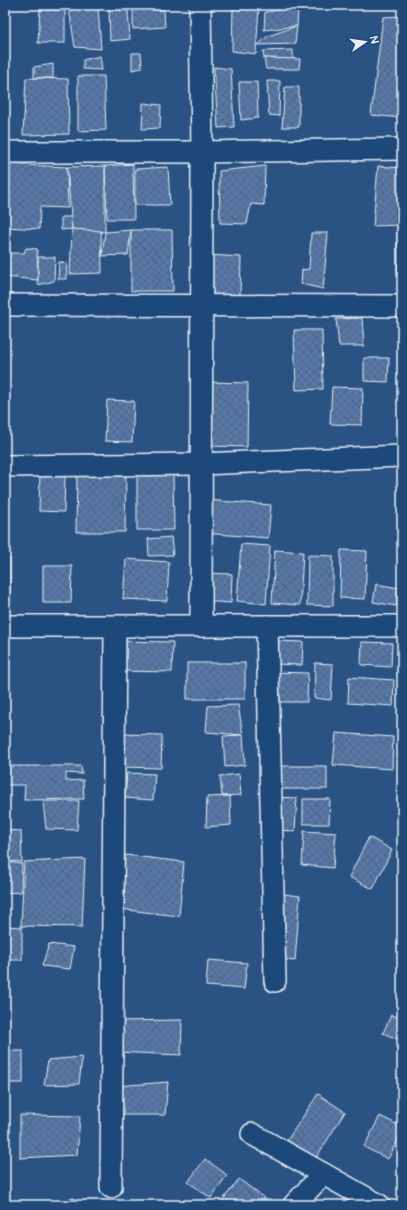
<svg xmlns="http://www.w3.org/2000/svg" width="407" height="1210" font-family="'Architects Daughter',sans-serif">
<defs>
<pattern id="building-cross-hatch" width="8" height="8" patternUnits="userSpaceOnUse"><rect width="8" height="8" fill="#5778a8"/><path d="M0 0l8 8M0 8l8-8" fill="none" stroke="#4f627e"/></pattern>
</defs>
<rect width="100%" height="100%" fill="#2a5383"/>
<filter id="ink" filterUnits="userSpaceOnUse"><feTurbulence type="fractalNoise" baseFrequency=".025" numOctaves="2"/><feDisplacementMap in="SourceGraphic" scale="8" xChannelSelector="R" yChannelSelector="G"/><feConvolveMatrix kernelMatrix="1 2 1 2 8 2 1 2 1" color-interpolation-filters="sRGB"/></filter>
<g filter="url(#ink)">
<!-- building -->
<g fill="url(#building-cross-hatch)" stroke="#e8f1f8">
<path d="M259,6L256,54L232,51L233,9Z"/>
<path d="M298,7L297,26L264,30L265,12Z"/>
<path d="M98,8L101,49L75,47L69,9Z"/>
<path d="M109,8L128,11L130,39L110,41Z"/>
<path d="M133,8L164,10L165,27L133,29Z"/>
<path d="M40,10H65V43H38Z"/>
<path d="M402,16L401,118L371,115L383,17Z"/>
<path d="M297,26L295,44L258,45L268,36Z"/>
<path d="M293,50V59L264,58L263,51Z"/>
<path d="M132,53H141L142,68L132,70Z"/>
<path d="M100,56L102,70L83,69V60Z"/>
<path d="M264,58L300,59L299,69H266Z"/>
<path d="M53,64V78H34V67Z"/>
<path d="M214,67L231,69L234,127L218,128Z"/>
<path d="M78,76H104L106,130L78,131Z"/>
<path d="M26,78L68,79L69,134L23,135Z"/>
<path d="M267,81H280L279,116L269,115Z"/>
<path d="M239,82H257L258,118L241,120Z"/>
<path d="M285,87H299V127H282Z"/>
<path d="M143,103L161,105L160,128L142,129Z"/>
<path d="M5,164L67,167L68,208L40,207L39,229L5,227Z"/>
<path d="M133,164L134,219H107L105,166Z"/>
<path d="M105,166V232L72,229L67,167Z"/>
<path d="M265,166L264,205L251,204L247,224L220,223L219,171Z"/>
<path d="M378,166L402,168V225L373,226Z"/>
<path d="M168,167L170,205H135V169Z"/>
<path d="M61,217H71L72,229L61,230Z"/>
<path d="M402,226V286L398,285L397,227Z"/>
<path d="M72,229L101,231L102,273L70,274Z"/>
<path d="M131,230H172L173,291H131Z"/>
<path d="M131,230L128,255L102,256L105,232Z"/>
<path d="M311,233H328L323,289L301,284L302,270L309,269Z"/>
<path d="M26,248L37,249L38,280L5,277V253H24Z"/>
<path d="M209,255L241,257L240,296L207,294Z"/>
<path d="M38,257H55L54,281L38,285Z"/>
<path d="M59,262L67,263L66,279H58Z"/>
<path d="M362,318L364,346H339L336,319Z"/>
<path d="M294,330H322L323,389L296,390Z"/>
<path d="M364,358H389L388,382L364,381Z"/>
<path d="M210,382L248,383L247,447L210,446Z"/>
<path d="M332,387L363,388L362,425L330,424Z"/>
<path d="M107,400L134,401L132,442L105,441Z"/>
<path d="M40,473L65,474L64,512L39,511Z"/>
<path d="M137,474H173L174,530H137Z"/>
<path d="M77,475L126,476L125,532H76Z"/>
<path d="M206,500L271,505L268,538L203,533Z"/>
<path d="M171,537L173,555L149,556L148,539Z"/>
<path d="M241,544L270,546L266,604L237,601Z"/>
<path d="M275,550L303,552L300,605L272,603Z"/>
<path d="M341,550L367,551L365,599L340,598Z"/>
<path d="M308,555L333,556V606L307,605Z"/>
<rect x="5" y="559" width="5" height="44"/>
<path d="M126,559L169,562L167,601L123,599Z"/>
<path d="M43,566H72L71,603H43Z"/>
<path d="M204,573L232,574L231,603L202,601Z"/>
<path d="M376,584L399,588L396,606L373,602Z"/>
<path d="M118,641L173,642L172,672L118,671Z"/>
<path d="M274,641L303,642L302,665L273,664Z"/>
<path d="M362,642L392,643L391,667L361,665Z"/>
<rect x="187" y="663" width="58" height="36"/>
<path d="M315,663L333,664L331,700L314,698Z"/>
<path d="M273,672L308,673L307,702H273Z"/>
<path d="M349,677L394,680L393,706L348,703Z"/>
<path d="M238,705L243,735L206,732L208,706Z"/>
<path d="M336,733L393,737L392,769L333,765Z"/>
<path d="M120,734L162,735L161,768L119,767Z"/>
<path d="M243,735L245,765L225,767L223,736Z"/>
<path d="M5,766H81L82,774L66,773V781L83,780L84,799L24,800L25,785H5Z"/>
<rect x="277" y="766" width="50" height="23"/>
<path d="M127,773L155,774L153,800L125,798Z"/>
<path d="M239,774L241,795L222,796L220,776Z"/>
<path d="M230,796L231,825L206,827L207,797Z"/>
<path d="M277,797L297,798L295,831L276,830Z"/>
<path d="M303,799H330L329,824H303Z"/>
<path d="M43,801H79L77,830L46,829Z"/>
<path d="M5,830L21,831L22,862L5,861Z"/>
<path d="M304,831L336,833L333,868L302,865Z"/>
<path d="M369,837L392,850L373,889L349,877Z"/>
<path d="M125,855L184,862L179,916L119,909Z"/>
<path d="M85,859L82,927L21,926L24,862Z"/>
<path d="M5,862L22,864L21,892L5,893Z"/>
<path d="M283,894L300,896L295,961L279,959Z"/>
<path d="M5,926L22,927V960H5Z"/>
<path d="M49,944L74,947L70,969L42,966Z"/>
<path d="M208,960L247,963L244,989L206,986Z"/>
<path d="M391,1015L402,1019V1041L383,1033Z"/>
<path d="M182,1020L181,1055L115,1052L116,1021Z"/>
<rect x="5" y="1051" width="18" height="32"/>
<path d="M82,1057L79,1084L44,1085L48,1060Z"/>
<path d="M168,1082L165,1115H117L116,1086Z"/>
<path d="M318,1094L345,1112L314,1161L286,1142Z"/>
<path d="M20,1115L80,1116L77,1155L20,1158Z"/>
<path d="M380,1116L402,1127V1132L388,1159L364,1147Z"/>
<path d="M205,1159L227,1175L211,1198L188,1182Z"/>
<path d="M239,1179L264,1198L259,1205H219Z"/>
<path d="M74,1198L78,1204L66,1205L65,1200Z"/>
</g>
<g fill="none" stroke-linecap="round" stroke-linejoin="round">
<defs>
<g id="street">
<path d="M200,5L202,152L201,626"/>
<path d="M5,152H202L402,149"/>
<path d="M5,305L402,306"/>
<path d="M5,466L201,464L402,456"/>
<path d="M5,626H402"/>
<path d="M267,626L275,981"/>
<path d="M252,1134L379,1205"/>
<path d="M111,1187L115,627"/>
<path d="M294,1205L323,1174"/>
</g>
</defs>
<!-- street casing -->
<use href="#street" stroke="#e8f1f8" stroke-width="24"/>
<!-- street -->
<use href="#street" stroke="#1f4a7a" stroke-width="21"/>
</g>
</g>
<!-- margin -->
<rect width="407" height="1210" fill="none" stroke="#1f4a7a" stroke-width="20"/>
<rect x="10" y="10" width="387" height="1190" fill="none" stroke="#e8f1f8" stroke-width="1.5" filter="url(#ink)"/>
<!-- north arrow -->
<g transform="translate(365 42) rotate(77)" stroke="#1f4a7a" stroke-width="3" paint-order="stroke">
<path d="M0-3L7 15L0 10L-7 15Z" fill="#e8f1f8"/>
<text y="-6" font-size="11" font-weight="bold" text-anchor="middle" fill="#e8f1f8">N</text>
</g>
</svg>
